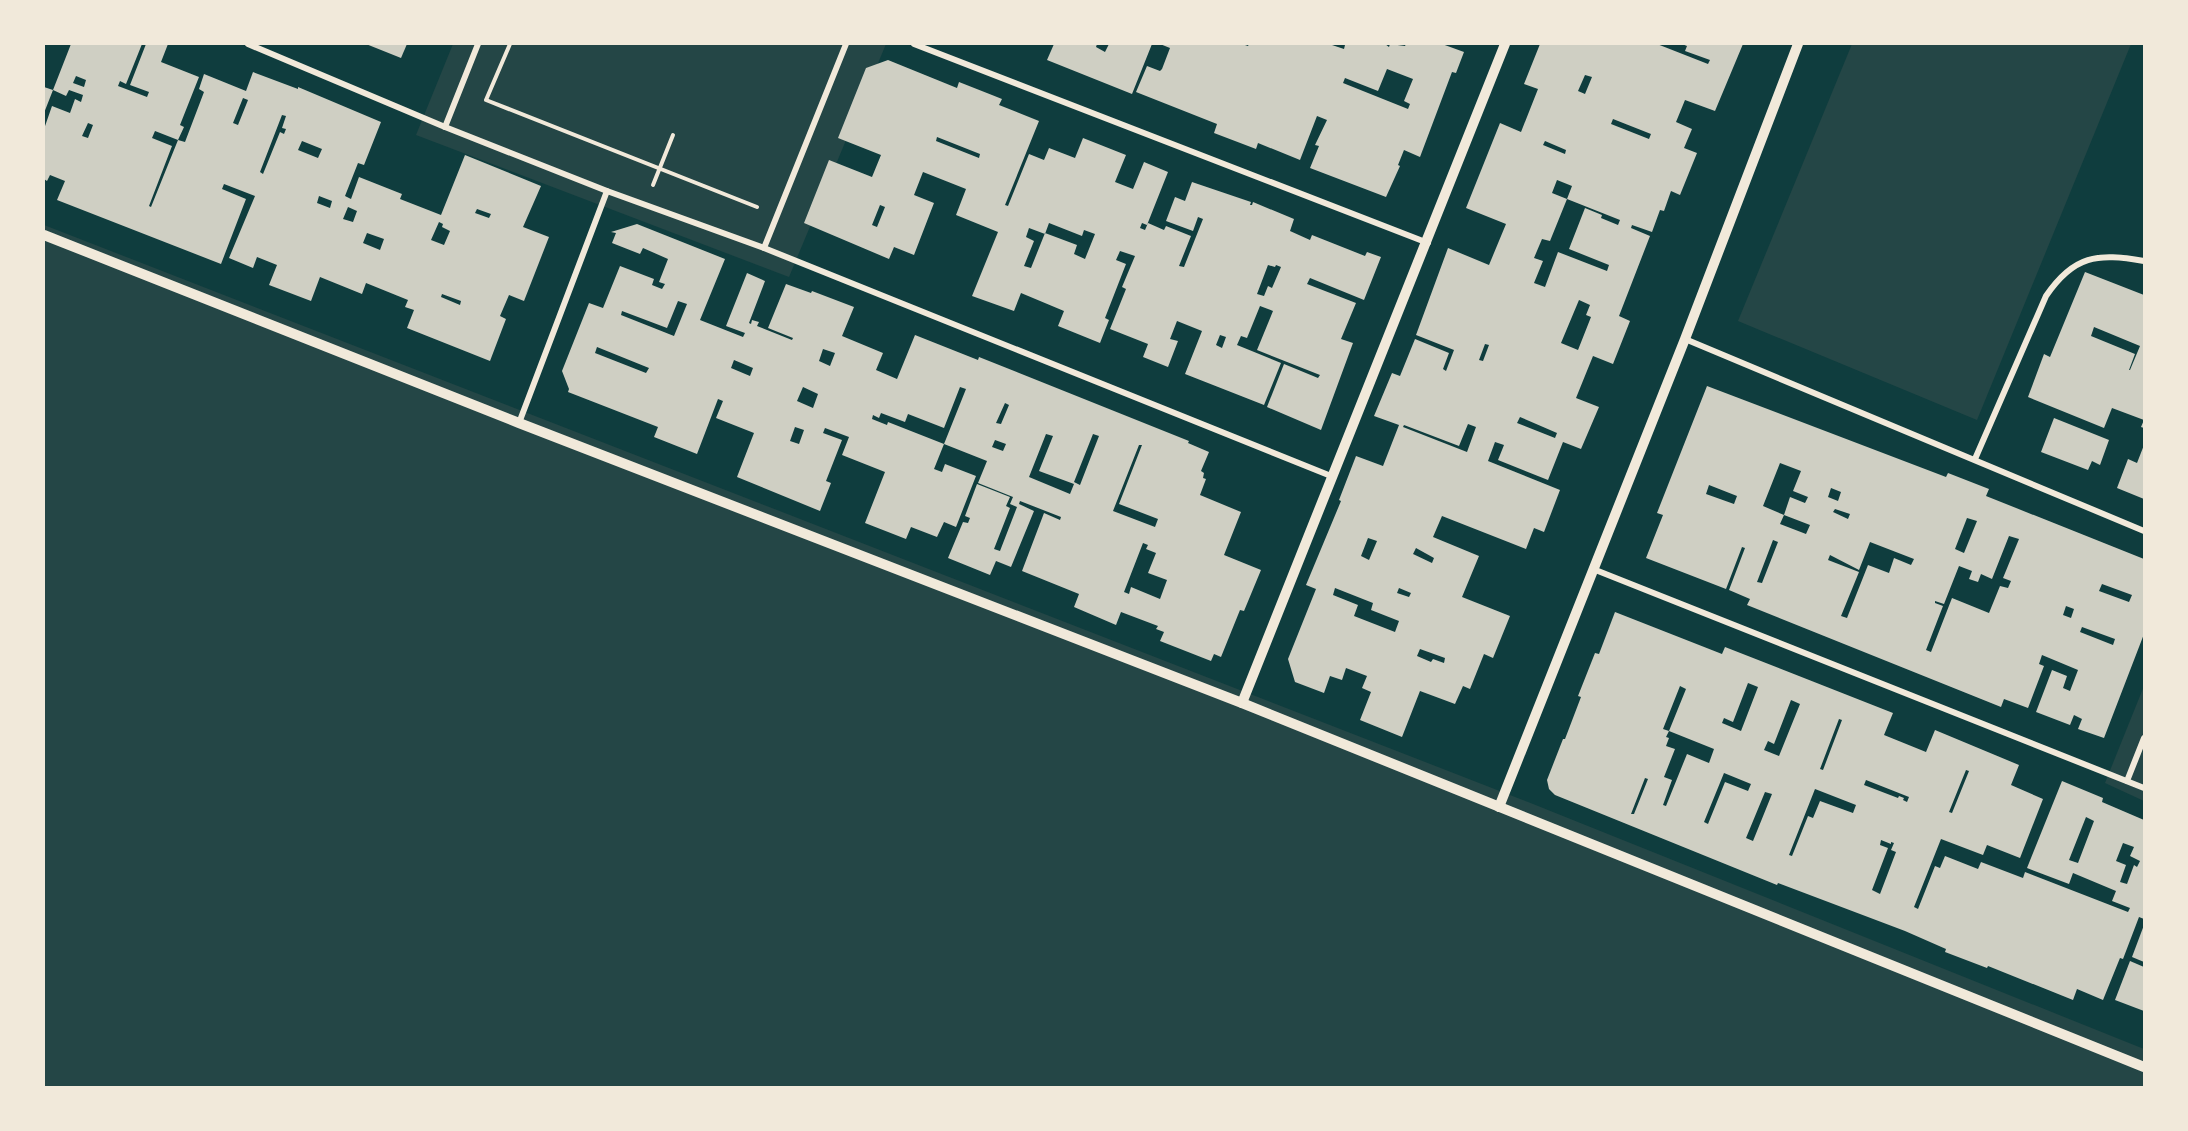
<svg xmlns="http://www.w3.org/2000/svg" width="2188" height="1131" font-family="Mulish,sans-serif">
<rect width="100%" height="100%" fill="#0f3d3e"/>
<!-- green -->
<g fill="#244646">
<path d="M453,44H886L789,277L416,135Z"/>
<path d="M1852,44H2131L1977,420L1738,321Z"/>
<path d="M44,225L1528,802L2144,1049V1087H44Z"/>
<path d="M2144,686V801L2105,783Z"/>
</g>
<!-- building -->
<g fill="#cfcfc3" fill-rule="evenodd">
<path d="M71,44H142L126,84L120,81L118,86L147,97L149,92L130,85L146,44H168L161,62L199,77L180,125L184,127L178,140L155,131L152,138L172,146L149,206L151,207L178,140L185,142L204,92L199,89L204,74L246,91L253,72L298,89V87L381,122L364,165L358,163L345,196L351,199L359,177L402,194L400,199L441,215L465,155L541,186L523,227L549,237L524,301L509,295L500,316L506,319L490,361L407,328L414,310L405,307L408,300L366,283L362,294L320,277L311,301L269,285L277,265L257,257L253,268L229,258L255,196L224,184L222,189L246,199L221,264L57,200L65,181L50,175L47,181L44,179V129L52,106L70,113L75,99L81,102L83,95L69,90L66,96L53,90L44,113V87L53,90ZM76,76L86,80L84,87L73,83ZM243,98L248,100L238,125L233,123ZM282,115L286,116L282,128L286,129L284,134L280,132L263,174L260,172ZM88,123L93,125L88,138L82,136ZM302,141L322,149L318,158L298,150ZM319,196L332,201L330,208L317,203ZM348,207L357,211L353,222L343,219ZM477,209L491,214L489,218L475,213ZM439,222L443,224L442,227L450,231L444,245L431,240ZM367,233L384,239L380,250L363,243ZM442,294L461,301L460,305L441,297Z"/>
<path d="M366,44H407L401,58Z"/>
<path d="M1054,44H1097L1096,47L1105,52L1109,44H1152L1132,94L1047,60Z"/>
<path d="M1160,44H1242L1248,46L1249,44H1329L1344,49L1345,45L1341,44H1385L1389,47L1390,44L1405,46L1406,44H1442L1464,52L1456,73L1452,72L1420,157L1404,150L1398,165L1400,166L1386,197L1310,168L1319,146L1315,145L1327,120L1317,116L1300,160L1258,143L1256,149L1214,133L1217,124L1136,92L1147,66L1160,71L1162,69L1170,48ZM1387,69L1413,79L1404,101L1410,104L1408,109L1343,83L1345,78L1378,91Z"/>
<path d="M1540,44H1657L1708,64L1710,60L1685,51L1687,46L1682,44H1743L1715,111L1685,100L1676,122L1692,129L1684,148L1697,153L1680,195L1671,191L1664,211L1660,210L1652,232L1632,225L1631,228L1650,236L1619,316L1630,321L1613,364L1593,356L1576,398L1599,407L1581,449L1563,442L1548,480L1498,460L1504,445L1495,442L1488,461L1560,490L1544,532L1534,528L1526,549L1442,516L1433,537L1479,556L1462,597L1510,616L1493,658L1484,654L1470,689L1463,686L1455,704L1420,691L1402,737L1360,720L1371,692L1362,688L1367,676L1346,668L1342,680L1330,676L1324,693L1295,682L1288,659L1316,589L1306,585L1341,501L1339,500L1356,456L1383,466L1399,425L1374,416L1392,373L1400,376L1415,339L1449,353L1443,369L1446,371L1454,350L1416,335L1448,248L1489,265L1506,224L1466,208L1500,123L1521,132L1538,89L1524,84ZM1585,75L1592,77L1585,94L1578,91ZM1613,119L1651,134L1649,139L1611,124ZM1545,141L1566,150L1565,154L1543,145ZM1557,180L1572,186L1567,199L1620,220L1618,225L1601,218L1602,215L1585,208L1569,249L1609,265L1607,271L1558,252L1545,287L1534,283L1543,261L1534,258L1542,239L1550,241L1567,199L1552,193ZM1579,300L1590,305L1586,315L1591,317L1578,350L1561,343ZM1485,344L1489,345L1483,361L1479,360ZM1520,417L1557,433L1555,438L1517,423ZM1468,424L1476,427L1467,452L1403,427L1404,425L1459,446ZM1368,538L1377,541L1369,560L1361,556ZM1416,548L1434,558L1432,563L1413,554ZM1335,588L1373,603L1371,610L1399,621L1395,632L1354,616L1358,605L1333,595ZM1399,588L1411,593L1409,597L1397,593ZM1420,649L1445,658L1444,663L1433,659L1431,662L1417,656Z"/>
<path d="M888,60L957,88L959,82L992,95L1002,99L999,105L1039,121L1005,205L1008,206L1029,154L1044,160L1049,148L1075,158L1083,138L1126,155L1115,182L1133,189L1144,162L1168,172L1147,225L1142,223L1140,228L1145,230L1148,223L1164,230L1166,226L1191,236L1179,266L1184,267L1203,219L1198,217L1193,231L1166,221L1175,197L1185,201L1192,182L1251,202L1250,205H1252L1253,202L1294,219L1290,231L1310,240L1312,235L1365,256L1367,252L1381,257L1364,300L1310,278L1307,284L1356,303L1341,339L1353,343L1321,430L1267,407L1284,364L1318,378L1320,375L1257,350L1273,311L1260,306L1247,338L1241,336L1237,345L1281,363L1264,405L1185,374L1202,331L1177,321L1170,339L1178,341L1168,367L1143,357L1148,344L1110,329L1126,289L1122,287L1135,256L1120,251L1116,260L1126,264L1105,318L1109,320L1100,343L1058,326L1064,311L1021,293L1014,311L972,296L998,232L956,215L966,189L923,172L914,195L934,203L914,255L894,247L889,259L804,223L829,160L872,177L881,155L838,138L866,68ZM937,137L980,154L979,158L936,141ZM880,205L885,207L877,227L872,225ZM1049,223L1082,236L1084,230L1095,234L1085,259L1074,254L1077,245L1045,233L1031,268L1024,266L1034,241L1026,237L1029,228L1045,234ZM1268,265L1275,267L1276,265L1281,267L1272,288L1268,286L1264,296L1257,294ZM1220,335L1226,337L1222,348L1216,345Z"/>
<path d="M637,224L725,259L700,320L743,337L745,333L726,326L747,273L765,281L749,323L751,324L752,320L759,322L757,326L792,340L793,338L768,328L786,284L811,293L812,291L854,307L842,336L883,353L876,370L897,379L915,335L978,360L979,357L1189,441L1188,443L1209,452L1201,471L1204,473L1203,478L1206,479L1200,495L1241,512L1224,555L1261,570L1244,611L1240,610L1221,657L1214,654L1211,661L1160,641L1164,632L1156,629L1158,626L1121,612L1116,625L1074,607L1079,594L1022,571L1044,513L1060,520L1061,517L1020,501L1019,504L1034,511L1011,567L996,561L990,575L948,558L963,522L968,523L970,518L965,516L977,484L1010,497L1006,506L1010,508L994,549L1000,551L1017,507L1010,504L1013,497L978,483L987,461L944,444L966,389L960,387L944,428L908,414L905,422L881,413L879,418L873,415L872,419L887,425L888,422L944,444L934,469L942,472L945,464L976,476L956,527L944,522L937,537L911,527L906,539L865,523L885,472L842,455L849,437L825,428L823,433L842,440L826,481L831,483L820,511L737,477L754,433L716,418L723,401L718,399L697,454L654,437L658,427L568,392L569,389L562,371L589,303L603,308L620,266L654,279L652,285L662,289L665,284L659,282L668,259L643,248L640,254L612,243L616,233L611,232ZM678,301L687,304L674,336L621,315L622,311L667,328ZM597,347L649,368L646,373L595,353ZM823,349L835,353L830,366L819,361ZM734,360L753,368L750,376L731,368ZM803,387L818,394L813,408L797,401ZM1005,403L1009,405L1001,424L996,423ZM795,427L804,430L799,444L790,441ZM1046,434L1053,436L1039,471L1074,484L1070,494L1029,477ZM1093,434L1099,436L1080,485L1074,482ZM995,440L1006,444L1003,451L992,447ZM1139,445H1142L1119,504L1158,519L1155,527L1113,511ZM1143,543L1148,545L1146,549L1156,553L1148,573L1167,580L1160,599L1131,587L1129,594L1124,592Z"/>
<path d="M2085,272L2144,295V428L2141,427L2144,420L2112,408L2104,428L2028,397L2044,354L2050,357ZM2094,327L2140,346L2130,370H2129L2135,354L2091,336Z"/>
<path d="M1707,386L1946,477L1948,473L1989,489L1986,496L2144,559V634L2104,738L2078,729L2082,719L2074,715L2070,725L2036,712L2052,670L2067,676L2063,688L2070,691L2078,670L2042,655L2039,664L2044,666L2028,708L2004,699L2001,707L1747,605L1750,599L1729,590L1745,548L1742,547L1726,589L1646,558L1663,515L1657,513ZM1780,463L1801,471L1793,491L1808,497L1805,503L1790,497L1784,515L1763,506ZM1709,485L1737,496L1734,504L1706,494ZM1831,488L1841,492L1838,501L1828,497ZM1835,509L1850,514L1848,519L1833,512ZM1784,515L1810,525L1806,534L1780,524ZM1967,518L1977,521L1964,553L1955,549ZM2009,536L2019,539L2003,578L2011,581L2008,588L2000,586L1989,613L1952,598L1931,652L1926,650L1943,606L1935,603V601L1944,604L1959,566L1972,571L1969,579L1978,582L1981,574L1992,579ZM1773,540L1778,542L1762,583L1757,582ZM1870,542L1914,559L1911,565L1894,558L1889,573L1868,565L1847,618L1841,616L1859,572L1828,560L1830,555L1859,570ZM2102,584L2132,595L2129,602L2099,591ZM2066,606L2074,609L2071,618L2063,615ZM2082,627L2115,639L2113,645L2080,632Z"/>
<path d="M2054,418L2109,440L2100,465L2092,461L2088,470L2041,452Z"/>
<path d="M2144,445V499L2117,488L2128,459L2137,463Z"/>
<path d="M1615,612L1722,654L1725,647L1893,713L1884,735L1926,752L1935,730L2019,765L2011,785L2043,799L2020,858L1987,845L1983,855L1941,839L1914,907L1918,909L1935,866L1940,868L1945,856L1978,869L1981,862L2023,878L2025,872L2128,912L2130,908L2112,901L2116,891L2073,873L2069,884L2027,868L2062,781L2103,798L2102,802L2144,820V919L2139,917L2123,959L2120,958L2103,1000L2077,989L2073,1000L1988,966L1987,968L1945,952L1946,949L1905,931L1778,883L1777,885L1555,795L1549,789L1547,780L1563,739H1565L1581,697L1578,696L1595,653L1599,654ZM1748,683L1758,687L1741,731L1722,723L1724,718L1733,722ZM1680,686L1686,689L1669,731L1714,749L1709,763L1687,754L1666,806L1663,805L1672,780L1664,777L1675,749L1666,746L1669,738L1666,737L1669,731L1663,729ZM1791,700L1800,704L1779,756L1764,750L1768,741L1774,744ZM1839,719L1842,720L1823,770L1820,769ZM1966,770L1969,771L1952,813L1949,812ZM1724,773L1751,784L1748,791L1725,782L1708,824L1704,822ZM1645,778L1648,779L1634,814H1631ZM1866,780L1909,797L1907,802L1903,800L1904,798L1899,796L1898,798L1864,785ZM1815,789L1856,805L1853,813L1820,801L1813,818L1808,816L1792,856L1789,855ZM1765,792L1772,794L1753,841L1746,838ZM2086,817L2094,821L2078,863L2069,860ZM1881,840L1891,844V842L1894,843L1891,850L1896,852L1880,894L1872,890L1888,848L1880,845ZM2123,843L2134,847L2130,856L2140,861L2137,867L2134,865L2127,884L2120,882L2126,865L2116,861Z"/>
<path d="M2144,925V962L2132,957Z"/>
<path d="M2130,961L2144,967V1011L2115,1000Z"/>
</g>
<g fill="none" stroke-linecap="round" stroke-linejoin="round">
<!-- path -->
<g stroke="#f1e9da" stroke-width="4">
<path d="M510,44L486,100L757,207"/>
<path d="M653,185L673,135"/>
</g>
<!-- minor -->
<g stroke="#f1e9da" stroke-width="6">
<path d="M248,44L445,127L607,191L764,248L1331,476"/>
<path d="M914,44L1428,243"/>
<path d="M445,127L478,44"/>
<path d="M764,248L846,44"/>
<path d="M1685,339L2144,531"/>
<path d="M519,423L607,191"/>
<path d="M1975,459L2046,296C2074,255 2097,253 2144,261"/>
<path d="M1593,569L2144,788"/>
<path d="M2127,781L2144,738"/>
</g>
<!-- tertiary -->
<g stroke="#f1e9da" stroke-width="10">
<path d="M44,235L519,423L1242,703L2144,1067"/>
<path d="M1242,703C1329,483 1419,264 1505,44"/>
<path d="M1499,807L1685,339L1798,44"/>
</g>
</g>
<!-- border -->
<rect width="2188" height="1131" fill="none" stroke="#f1e9da" stroke-width="90"/>
</svg>
